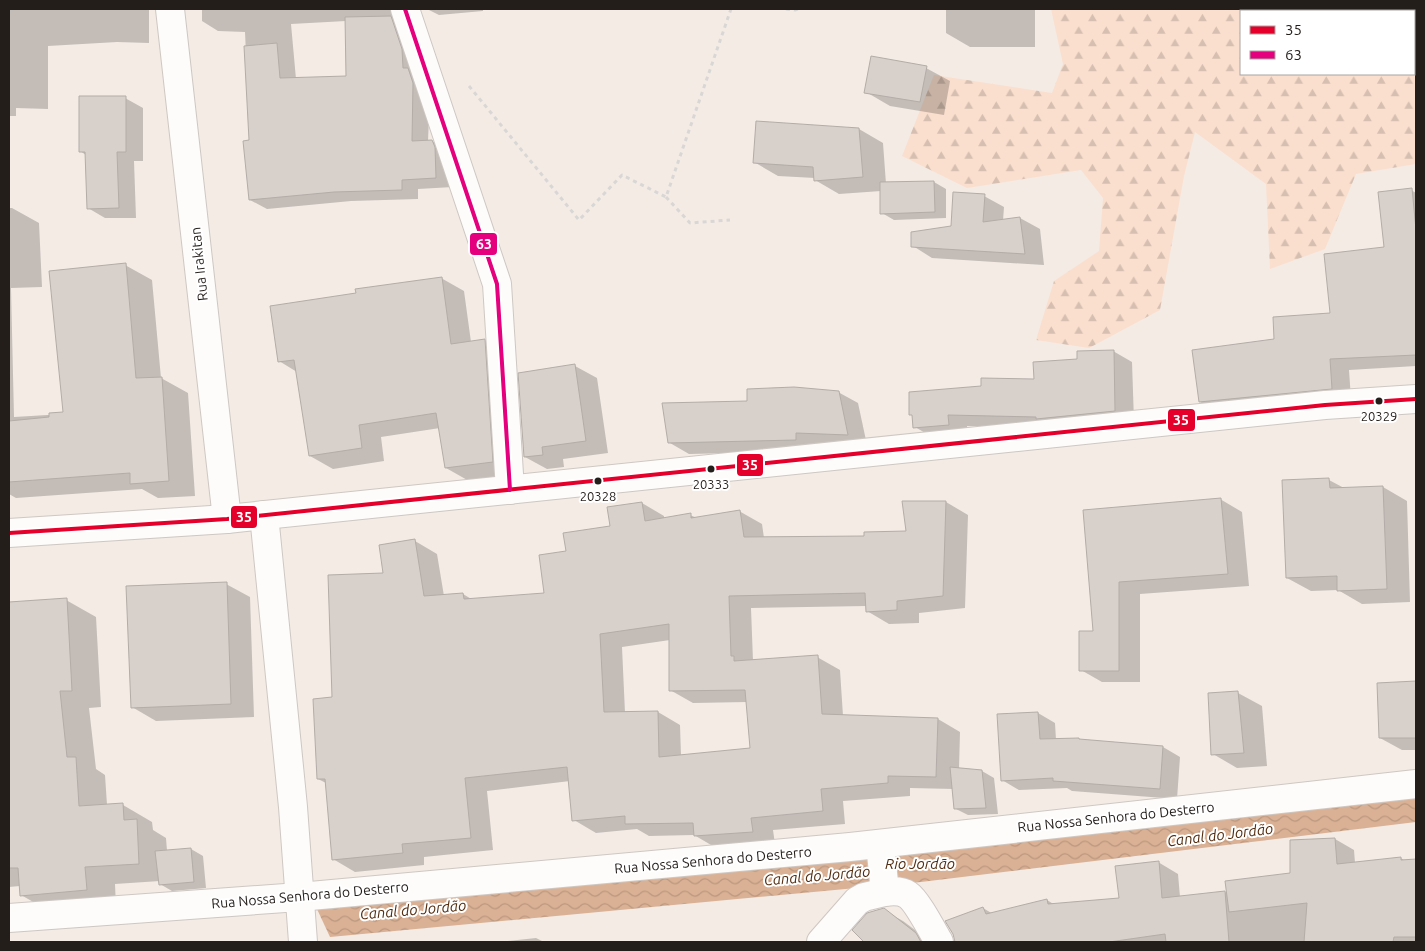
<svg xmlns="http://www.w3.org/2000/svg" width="1425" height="951" font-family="Ubuntu,sans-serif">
<defs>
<pattern id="forest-firs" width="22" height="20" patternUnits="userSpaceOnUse" patternTransform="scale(1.25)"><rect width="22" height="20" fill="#fadfce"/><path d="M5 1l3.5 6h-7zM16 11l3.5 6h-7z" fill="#d6bfb0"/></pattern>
<pattern id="water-waves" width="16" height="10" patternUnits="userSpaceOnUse" patternTransform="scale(1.25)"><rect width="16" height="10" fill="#dab194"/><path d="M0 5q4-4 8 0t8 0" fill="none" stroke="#bb987f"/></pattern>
</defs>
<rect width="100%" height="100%" fill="#f4ebe5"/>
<!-- forest -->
<path fill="url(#forest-firs)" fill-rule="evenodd" d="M1051,9H1416V164L1356,174L1325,249L1270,269L1266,184L1195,132L1184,176L1160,310L1089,348L1036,340L1054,281L1099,251L1103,198L1081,170L967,188L902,156L934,75L1052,93L1063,64ZM1241,11H1414V74H1241Z"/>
<!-- water -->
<path fill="url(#water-waves)" d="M1416,796V822L921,882L330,937L317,909Z"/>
<!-- shadow -->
<g fill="#0003" fill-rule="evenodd">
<path d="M9,9H149V43L117,42L48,46V109L16,108V116H9Z"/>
<path d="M202,9H410L430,93L428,141H432L449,151L453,187L418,189V199L351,201L267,209L250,200V141L245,32L218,31L202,21ZM346,21L348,77L296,79L291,24Z"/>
<path d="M427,9H483V11L439,15Z"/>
<path d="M946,9H1035V47H970L946,33Z"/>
<path d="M926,68L950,81L944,115L890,106L866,92Z"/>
<path d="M125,98L143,108V161H134L136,218H105L88,208L86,155L80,151Z"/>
<path d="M757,122L859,129L883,143L886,184L934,182L946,189V218L894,220L882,213L881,191L839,194L815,180V178L778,176L754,162Z"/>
<path d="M1411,190L1416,193V366L1349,370L1351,399L1219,413L1200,402L1276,340L1331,314L1385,248Z"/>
<path d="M984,196L1004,207L1003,221L1020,218L1040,229L1044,265L932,258L913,246L952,227Z"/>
<path d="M9,208H12L39,223L42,287L11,288L14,417L64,414L125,265L152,280L161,378L188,393L195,496L158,498L142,489L16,498L9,494Z"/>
<path d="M441,278L464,291L471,342L485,340L507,354L515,474L469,481L446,468L440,428L381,437L384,461L333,469L310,456L297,372L279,361L357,294Z"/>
<path d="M1113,351L1132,362L1134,421L1052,427L967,426L968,436L934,438L915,427L983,387L1035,380L1078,361Z"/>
<path d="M575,366L597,378L608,453L563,459L564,467L547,469L525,457Z"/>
<path d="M838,392L858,403L867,445L815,444L816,451L689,454L670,443L749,402Z"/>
<path d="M1329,480L1344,488L1383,487L1407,501L1410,602L1362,604L1338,590L1311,591L1287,578Z"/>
<path d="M1220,499L1242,512L1249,586L1140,594V682H1102L1081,670L1094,632L1085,511Z"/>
<path d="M946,502L968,515L965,608L919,613V623L889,624L867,611V606L751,608L753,661L817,657L840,670L843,716L938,719L960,732L959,769L982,771L994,778L998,814L968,815L956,809L954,789L910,788V796L843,801L845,824L773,830L775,844L718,849L694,835L649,836L637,829L596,833L574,820L570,781L487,791L493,850L424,857V865L355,872L333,859L326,783L318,779L334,699L385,574L415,541L437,554L444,596L463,594L473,600L546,594L567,552L611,527L642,503L664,516V519L690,515L697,518L739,511L762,524L764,538L865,537L908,532ZM670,640V690L693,703L747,702L751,750L681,756L680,725L658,712L625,713L622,647Z"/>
<path d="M226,584L250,597L254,717L156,721L132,707Z"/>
<path d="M66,600L96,617L101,707L89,708L96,769L105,775L107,805H123L152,822L153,830L166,838L167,851L191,849L203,856L206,888L172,891L160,884V881L115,884L116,907L51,912L21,895L20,886L9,887V609Z"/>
<path d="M1238,693L1262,706L1267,766L1237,768L1213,754Z"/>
<path d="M1416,702V750H1402L1380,738L1379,703Z"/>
<path d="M1038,713L1055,723L1056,740L1079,739L1082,741L1163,747L1180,757L1177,799L1072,791L1067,788L1019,790L1002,780Z"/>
<path d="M1335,839L1354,850L1355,863L1401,858L1405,861L1416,860V942H956L954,934L983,908L993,914L1047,900L1055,905L1120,899L1158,862L1178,874L1180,897L1228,892L1291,874Z"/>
<path d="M883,910L903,921L931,942H865L854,930Z"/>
<path d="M536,938L544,942H498Z"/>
</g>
<!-- building -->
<g fill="#d7d0cb" stroke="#b3aca7" fill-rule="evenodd">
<path d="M391,16L402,49L403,68H408L413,83L412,141L432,140L435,147L436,178L402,180V190L334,192L249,200L243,141L249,140L244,46L277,43L280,78L346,76L345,17Z"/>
<path d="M871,56L927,66L920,102L864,93Z"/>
<path d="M79,96H126V152H117L119,208L87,209L85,152H79Z"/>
<path d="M756,121L859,128L863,177L814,181L813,167L753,163Z"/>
<path d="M934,181L935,212L880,214V182Z"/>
<path d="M1412,188L1416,230V355L1330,359L1332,389L1199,402L1192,350L1274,339L1273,317L1330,313L1324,254L1384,247L1378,192Z"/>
<path d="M953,192L985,194L983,222L1020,217L1025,254L911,247V232L951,226Z"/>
<path d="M126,263L136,378L162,377L169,481L130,484V473L9,482V421L49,417V413L63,412L49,271Z"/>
<path d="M442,277L451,344L485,339L493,462L445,468L436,413L359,425L362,448L309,456L294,360L278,362L270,306L356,293L355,289Z"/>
<path d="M1114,350L1115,411L1036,419V417L948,415L949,425L913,428L912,415H909V392L981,386V378L1034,379L1033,362L1077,359V351Z"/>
<path d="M575,364L586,441L542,447L543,455L524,457L518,373Z"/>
<path d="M794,387L839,391L848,435L796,433V440L668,443L662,403L747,401V389Z"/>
<path d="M1329,478L1330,488L1383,486L1387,589L1337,591V576L1286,578L1282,480Z"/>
<path d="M1221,498L1228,574L1119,582V671H1079V631H1093L1083,510Z"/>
<path d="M902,501H946L943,596L897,601V610L866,612L865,593L729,596L731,656H734V661L818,655L822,714L938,718L936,777L888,776V783L821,789L823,811L751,818L753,832L694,836L693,823L625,824V816L572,821L567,767L465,778L471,838L402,844L403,853L332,860L325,779H317L313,699L332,697L328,575L383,573L379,545L415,539L424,596L463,593L464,599L544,593L539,555L566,551L563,533L610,526L607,507L642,502L645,521L691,513V518L740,510L744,537L864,536V532L906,531ZM669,624V691L745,690L750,748L659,757L658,711L604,712L600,634Z"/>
<path d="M227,582L231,704L131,708L126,586Z"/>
<path d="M67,598L72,691H60L67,757H76L79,806L123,803L124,820L137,819L139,864L85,867L87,890L20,896L18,868H9V602Z"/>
<path d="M1416,681V738H1379L1377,683Z"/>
<path d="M1238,691L1244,753L1211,755L1208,693Z"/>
<path d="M1038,712L1040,739L1079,738V739L1163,746L1160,789L1053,781V778L1001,781L997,714Z"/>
<path d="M950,767L982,770L986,808L954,809Z"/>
<path d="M1335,838L1337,864L1401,857V860L1416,859V937H1394L1393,942H1304L1307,903L1229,912L1225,881L1290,873V840Z"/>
<path d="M191,848L194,882L159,885L155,851Z"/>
<path d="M1159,861L1162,898L1225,891L1229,942H1166L1165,934L1109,942H955L953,934L945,921L983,907L986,914L1047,899L1048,904L1119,898L1115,866Z"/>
<path d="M884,908L916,933L921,942H864L852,930L867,913Z"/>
</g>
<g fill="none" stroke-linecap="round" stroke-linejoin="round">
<defs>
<g id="minor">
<path d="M170,9L227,519"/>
<path d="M405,9L497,284L510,490"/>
<path d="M264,515L293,807L303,942"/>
<path d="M880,844L885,892C892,891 902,891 908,895C917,901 933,932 939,942"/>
<path d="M9,918L299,897L850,847L1416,784"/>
<path d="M821,942L857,901L864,897L885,892"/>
</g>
<path id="secondary" d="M9,533L227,519L1325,405L1416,399"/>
</defs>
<!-- minor casing -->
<use href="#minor" stroke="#cec7c2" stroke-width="30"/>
<!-- secondary casing -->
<use href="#secondary" stroke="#cec7c2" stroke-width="30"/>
<!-- path -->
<g stroke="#d9d7d5" stroke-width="3" stroke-dasharray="4 4" stroke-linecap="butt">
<path d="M786,9L795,10L798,9"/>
<path d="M469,86L579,220L622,175L666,197L731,9"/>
<path d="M666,197L690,223L730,220"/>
</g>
<!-- minor -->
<use href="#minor" stroke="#fdfcfb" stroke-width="28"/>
<!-- secondary -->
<use href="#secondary" stroke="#fdfcfb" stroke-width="28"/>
<defs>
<path id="bus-1" d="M9,533L227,519L1325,405L1416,399"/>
<path id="bus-2" d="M405,9L497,284L510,490"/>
</defs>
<!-- bus-1 casing -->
<use href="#bus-1" stroke="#fff" stroke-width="8"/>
<!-- bus-2 casing -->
<use href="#bus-2" stroke="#fff" stroke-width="8"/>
<!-- bus-1 -->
<use href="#bus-1" stroke="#e4002b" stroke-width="4"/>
<!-- bus-2 -->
<use href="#bus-2" stroke="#e5007d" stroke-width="4"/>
</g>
<!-- markers -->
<g fill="#231e1a" stroke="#fff" stroke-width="2">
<circle cx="1379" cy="401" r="4.5"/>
<circle cx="711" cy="469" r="4.5"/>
<circle cx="598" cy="481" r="4.5"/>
</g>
<g text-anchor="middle" stroke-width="4" stroke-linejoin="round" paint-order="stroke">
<!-- bus labels -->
<g font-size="13" fill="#231e1a" stroke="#fff">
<text x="1379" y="421">20329</text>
<text x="711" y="489">20333</text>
<text x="598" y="501">20328</text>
</g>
<!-- street labels -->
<g font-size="14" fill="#231e1a" stroke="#fff">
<text transform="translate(199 264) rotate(-96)" y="5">Rua Irakitan</text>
<text transform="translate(1116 817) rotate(-6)" y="5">Rua Nossa Senhora do Desterro</text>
<text transform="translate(713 860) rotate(-5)" y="5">Rua Nossa Senhora do Desterro</text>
<text transform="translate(310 895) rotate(-5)" y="5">Rua Nossa Senhora do Desterro</text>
</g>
<!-- water labels -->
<g font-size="15" font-style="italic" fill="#532d10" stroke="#fff">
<text transform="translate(1220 835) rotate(-7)" y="5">Canal do Jordão</text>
<text x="920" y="869">Rio Jordão</text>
<text transform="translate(817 876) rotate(-5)" y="5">Canal do Jordão</text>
<text transform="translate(413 910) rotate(-5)" y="5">Canal do Jordão</text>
</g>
</g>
<g stroke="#fff" stroke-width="2">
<rect x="469" y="232" width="29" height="24" rx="5" fill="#e5007d"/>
<rect x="1167" y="408" width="29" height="24" rx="5" fill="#e4002b"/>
<rect x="736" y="453" width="28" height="24" rx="5" fill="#e4002b"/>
<rect x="230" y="505" width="28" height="24" rx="5" fill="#e4002b"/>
</g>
<g font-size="14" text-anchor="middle" font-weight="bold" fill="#fff">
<text x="484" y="249">63</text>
<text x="1181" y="425">35</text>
<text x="750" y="470">35</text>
<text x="244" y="522">35</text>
</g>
<!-- border -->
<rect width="1425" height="951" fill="none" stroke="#231e1a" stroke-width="20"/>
<!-- legend -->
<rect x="1240" y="10" width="175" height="65" fill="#ffffff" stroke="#a7a5a3"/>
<rect x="1250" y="26" width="25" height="8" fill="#e4002b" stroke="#a7a5a3"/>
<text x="1285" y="35" font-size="15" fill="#231e1a">35</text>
<rect x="1250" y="51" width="25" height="8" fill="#e5007d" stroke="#a7a5a3"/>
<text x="1285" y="60" font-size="15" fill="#231e1a">63</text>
</svg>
